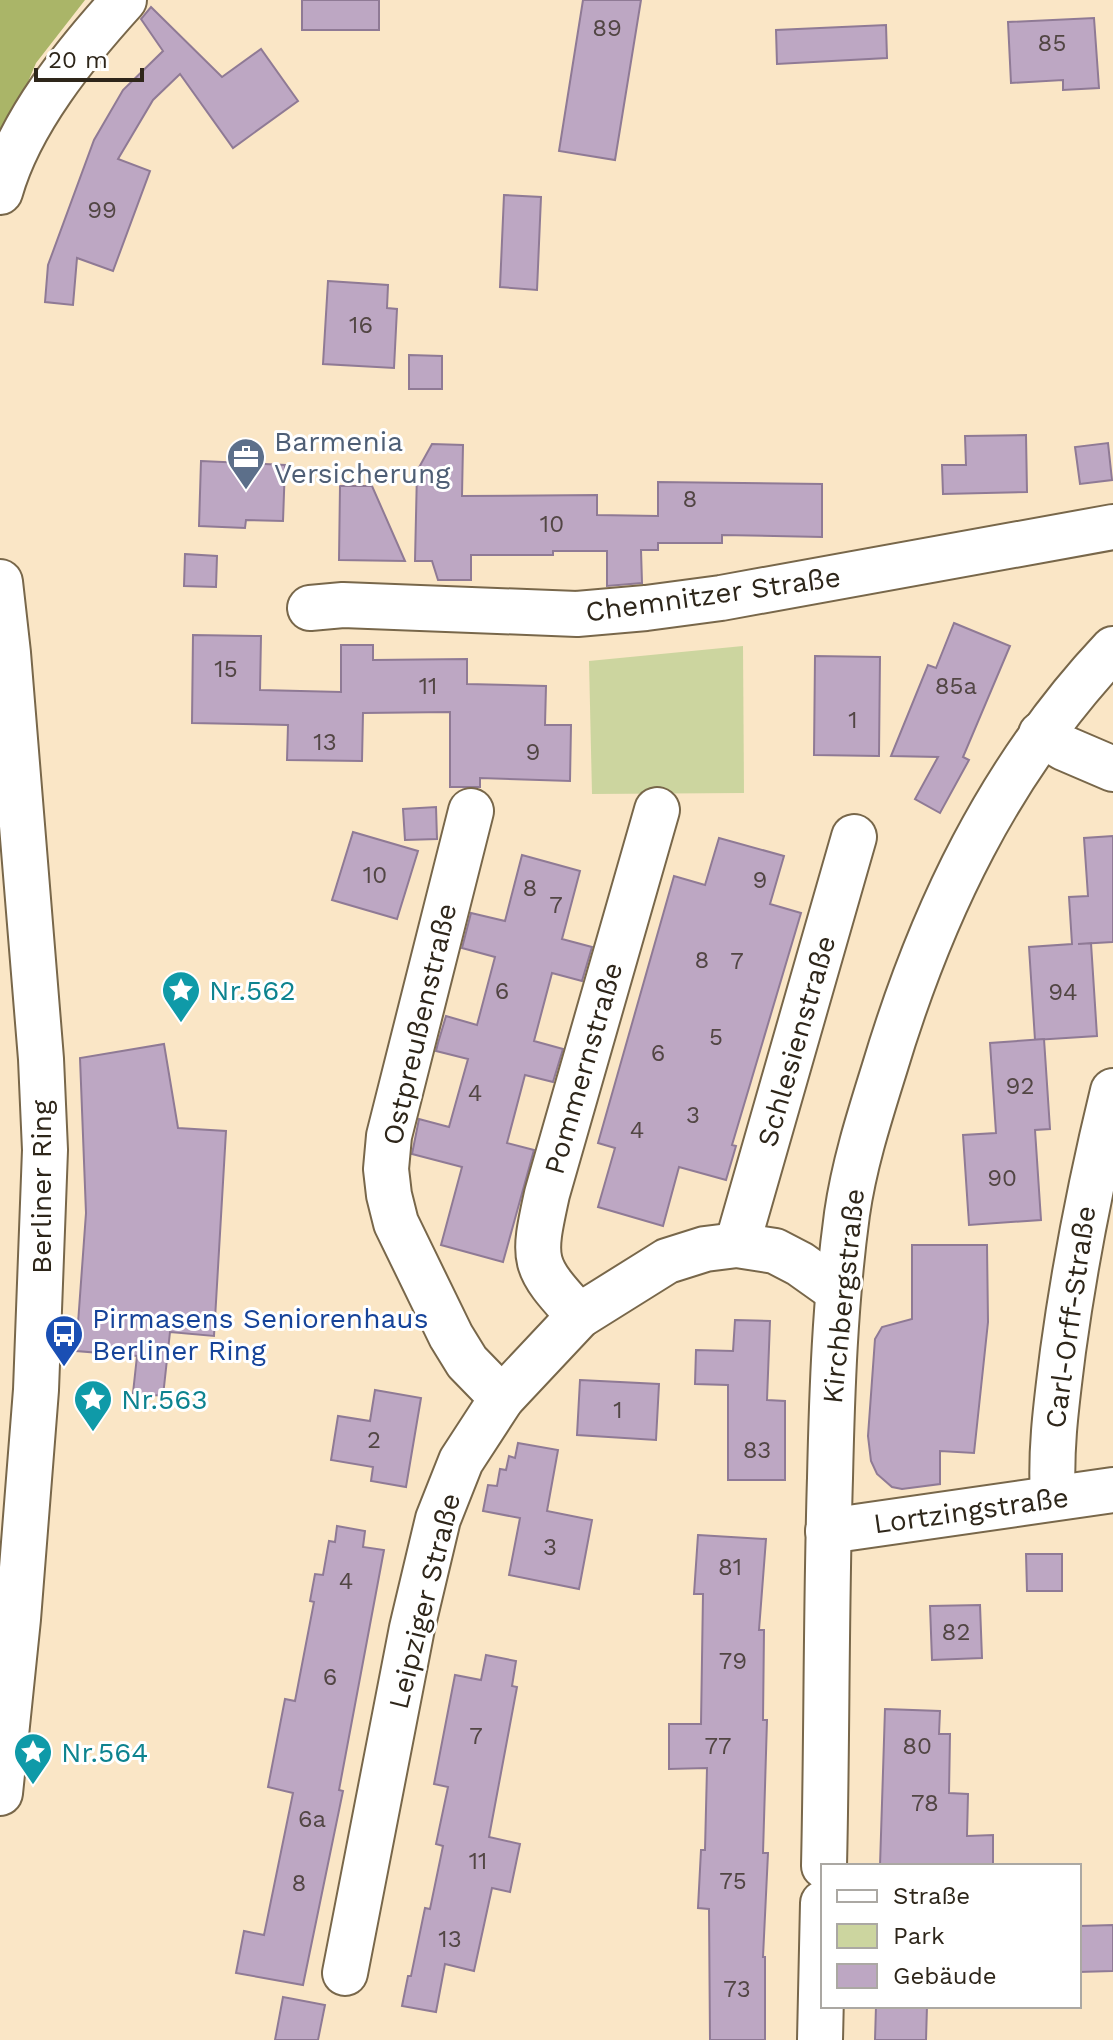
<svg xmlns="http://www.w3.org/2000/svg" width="1113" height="2040" font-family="'Work Sans',sans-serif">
<rect width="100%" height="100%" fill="#fae6c6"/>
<!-- green -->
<path fill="#ccd59f" d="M743,646L744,793L592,794L589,661Z"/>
<!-- forest -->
<path fill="#aab568" d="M0,0H85L36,63L0,148Z"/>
<!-- building -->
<g fill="#bda7c3" stroke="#8f7a95" stroke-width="2">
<rect x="302" y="0" width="77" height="30"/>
<path d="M583,0H641L615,160L559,151Z"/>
<path d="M151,7L222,77L261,49L298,101L233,148L180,74L153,100L118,159L150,171L113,271L77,258L73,305L45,302L48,265L94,140L123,90L163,51L141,19Z"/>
<path d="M1094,18L1099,88L1063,90V80L1011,83L1008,22Z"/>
<path d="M886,25L887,58L777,64L776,30Z"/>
<path d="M504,195L541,197L537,290L500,287Z"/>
<path d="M328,281L388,285L387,308L397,309L394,368L323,364Z"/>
<path d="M409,355L442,356V389H409Z"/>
<path d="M1026,435L1027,492L943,494L942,465H966L965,436Z"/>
<path d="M1108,443L1112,480L1080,484L1075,447Z"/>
<path d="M432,444L463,445L462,496L597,495V515L658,516V482L822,484V537L722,535V543H658V550H641L642,583L607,586V551H553V555H471V580H438L432,561H415L417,471Z"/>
<path d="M201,461L285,465L283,521L246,520L245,528L199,526Z"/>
<path d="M340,486H372L405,561L339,560Z"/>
<path d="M185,554L217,556L216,587L184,586Z"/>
<path d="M954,623L1010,646L963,757L969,760L940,813L915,799L938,757L891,756L928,665L936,668Z"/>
<path d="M193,635L261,636L260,690L341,692V645H373V660L467,659V684L546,686L545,725H571L570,781L480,778V787H450V712L363,713L362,761L287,760L288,725L192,723Z"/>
<path d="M815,656L880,657L879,756L814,755Z"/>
<path d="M436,807L437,839L405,840L403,809Z"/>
<path d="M353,832L418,851L397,919L332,900Z"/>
<path d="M1113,836V942L1078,944L1091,943L1097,1036L1035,1040L1029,947L1072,944L1069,897L1088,896L1084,838Z"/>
<path d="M719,838L784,856L770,904L801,913L732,1145L736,1146L726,1180L679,1167L663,1226L598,1207L615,1148L598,1143L674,876L705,885Z"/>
<path d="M522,855L580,871L562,939L592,947L582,981L552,973L534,1041L563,1049L553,1082L525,1075L507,1143L534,1150L503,1262L441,1245L462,1167L412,1154L419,1119L449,1127L468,1059L436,1051L438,1043L446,1016L477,1025L495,957L462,948L471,913L505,921Z"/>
<path d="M1044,1039L1050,1129L1035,1130L1041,1220L969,1225L963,1135L996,1133L990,1043Z"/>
<path d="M164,1044L178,1128L226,1131L214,1336L170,1332L163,1396L133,1393L137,1356L76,1351L86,1213L80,1058Z"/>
<path d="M912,1245H987L988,1322L974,1453L940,1451V1484L902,1489L892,1487L877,1474L871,1461L868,1436L875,1339L882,1327L912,1319Z"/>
<path d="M735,1320L770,1321L767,1400L785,1401V1480H728V1385L695,1384L696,1350L733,1351Z"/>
<path d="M580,1380L659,1384L656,1440L577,1435Z"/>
<path d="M375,1390L421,1398L406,1487L371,1481L373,1467L331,1460L338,1416L370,1421Z"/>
<path d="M518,1443L558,1450L547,1511L592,1520L579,1589L509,1575L520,1518L483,1511L488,1485L497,1486L500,1469L506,1470L509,1456L515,1458Z"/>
<path d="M337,1526L365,1531L363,1547L384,1550L339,1790L343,1791L303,1985L236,1973L244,1931L264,1935L293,1793L268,1787L285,1699L295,1701L314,1602L310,1601L315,1574L323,1575L329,1541L335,1542Z"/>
<path d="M698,1535L766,1539L759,1630H764L763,1720H767L763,1853H768L763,1957H765V2040H710L709,1909L698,1908L701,1850H705L707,1768L669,1769V1724H701L703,1594H694Z"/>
<path d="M1026,1554H1062V1591H1027Z"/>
<path d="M980,1605L982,1658L932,1660L930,1606Z"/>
<path d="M486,1655L516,1661L512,1686L517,1687L489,1837L520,1844L510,1892L492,1888L474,1971L445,1964L436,2012L402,2006L408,1976H411L425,1908L430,1909L443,1846L436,1844L448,1787L434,1784L455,1675L481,1680Z"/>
<path d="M885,1709L940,1711L939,1734H950L949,1793L968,1794L967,1836L993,1835V1866H880Z"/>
<path d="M1113,1925V1971L1079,1972V1926Z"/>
<path d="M283,1997L325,2005L318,2040H275Z"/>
<path d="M876,2006H927L926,2040H875Z"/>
</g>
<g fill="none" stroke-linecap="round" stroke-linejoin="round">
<defs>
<g id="minor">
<path d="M0,192C20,121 76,53 124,0"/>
<path d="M0,582L8,653L41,1059L45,1150L36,1390L18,1619L0,1793"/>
<path d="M310,608L343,605L577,614L646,608L721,598L1113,527"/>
<path d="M1041,734L1064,748L1113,769"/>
<path d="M471,811L389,1136L386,1169L389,1195L396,1223L451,1336L467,1362L502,1398"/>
<path d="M737,1245L854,837"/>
<path d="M579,1316C532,1265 532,1262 547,1194L657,810"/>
<path d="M1053,1497C1050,1447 1057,1400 1063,1351C1075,1263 1092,1177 1113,1091"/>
<path d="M828,1531L1113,1490"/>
<path d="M824,1866C827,1737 826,1608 830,1478C832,1390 835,1302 847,1214C854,1165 869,1118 884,1070C931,913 999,770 1113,649"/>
<path d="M345,1973L412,1628L438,1519L461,1461L502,1398L579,1316L667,1261L705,1249L737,1245L775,1251L800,1264L838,1291"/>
<path d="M820,2040L823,1903"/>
</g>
</defs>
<!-- minor casing -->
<use href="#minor" stroke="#78674a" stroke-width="48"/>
<!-- minor -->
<use href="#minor" stroke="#fff" stroke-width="44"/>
</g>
<!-- icons -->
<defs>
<symbol id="office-pin" viewBox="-11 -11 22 30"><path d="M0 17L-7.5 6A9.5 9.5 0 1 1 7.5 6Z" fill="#5c6f8a" stroke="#fff"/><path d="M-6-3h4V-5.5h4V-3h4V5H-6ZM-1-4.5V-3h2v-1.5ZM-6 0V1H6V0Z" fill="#fff"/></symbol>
<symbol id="sight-pin" viewBox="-11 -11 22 30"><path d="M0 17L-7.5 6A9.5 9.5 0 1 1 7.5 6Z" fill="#0f9aa8" stroke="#fff"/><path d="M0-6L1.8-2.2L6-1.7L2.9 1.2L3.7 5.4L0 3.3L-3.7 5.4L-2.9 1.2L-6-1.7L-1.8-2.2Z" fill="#fff"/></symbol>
<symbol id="bus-pin" viewBox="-11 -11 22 30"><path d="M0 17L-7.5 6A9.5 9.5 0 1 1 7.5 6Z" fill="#1a4fb4" stroke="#fff"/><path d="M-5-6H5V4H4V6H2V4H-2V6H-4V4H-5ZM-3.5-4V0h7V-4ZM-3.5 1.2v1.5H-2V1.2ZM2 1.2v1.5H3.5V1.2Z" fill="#fff"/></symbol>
</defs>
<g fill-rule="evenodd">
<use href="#office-pin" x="224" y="435" width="44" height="60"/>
<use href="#sight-pin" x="159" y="968" width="44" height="60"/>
<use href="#bus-pin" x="42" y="1312" width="44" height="60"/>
<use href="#sight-pin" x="71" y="1377" width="44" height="60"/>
<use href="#sight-pin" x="11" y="1730" width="44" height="60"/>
</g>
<g text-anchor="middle" stroke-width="6" stroke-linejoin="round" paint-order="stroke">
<!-- number labels -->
<g font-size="24" fill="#524644">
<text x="607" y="36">89</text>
<text x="1052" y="51">85</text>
<text x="102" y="218">99</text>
<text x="361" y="333">16</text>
<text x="690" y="507">8</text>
<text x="552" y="532">10</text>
<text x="226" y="677">15</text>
<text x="428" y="694">11</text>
<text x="956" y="694">85a</text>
<text x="853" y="728">1</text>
<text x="325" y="750">13</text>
<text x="533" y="760">9</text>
<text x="375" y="883">10</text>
<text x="760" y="888">9</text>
<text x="530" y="896">8</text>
<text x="556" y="913">7</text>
<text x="702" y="968">8</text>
<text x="737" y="969">7</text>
<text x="502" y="999">6</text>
<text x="1063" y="1000">94</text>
<text x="716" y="1045">5</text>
<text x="658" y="1061">6</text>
<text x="1020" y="1094">92</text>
<text x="475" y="1101">4</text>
<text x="693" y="1123">3</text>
<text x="637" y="1138">4</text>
<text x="1002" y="1186">90</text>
<text x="618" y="1418">1</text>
<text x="374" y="1448">2</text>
<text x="757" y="1458">83</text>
<text x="550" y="1555">3</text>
<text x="730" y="1575">81</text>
<text x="346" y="1589">4</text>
<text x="956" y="1640">82</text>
<text x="733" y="1669">79</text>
<text x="330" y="1685">6</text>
<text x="476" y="1744">7</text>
<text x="718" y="1754">77</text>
<text x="917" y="1754">80</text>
<text x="925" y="1811">78</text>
<text x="312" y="1827">6a</text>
<text x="478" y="1869">11</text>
<text x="733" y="1889">75</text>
<text x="299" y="1891">8</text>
<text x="450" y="1947">13</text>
<text x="737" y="1997">73</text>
</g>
<!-- service labels -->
<g font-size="28" fill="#4e5e75" stroke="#fff" text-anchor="start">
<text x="274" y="451">Barmenia<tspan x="274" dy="32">Versicherung</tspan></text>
</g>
<!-- street labels -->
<g font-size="28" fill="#2e261a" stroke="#fff">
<text transform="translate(713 594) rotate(-8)" y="10">Chemnitzer Straße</text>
<text transform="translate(419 1024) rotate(-77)" y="10">Ostpreußenstraße</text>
<text transform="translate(796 1041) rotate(-74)" y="10">Schlesienstraße</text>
<text transform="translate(583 1068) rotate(-74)" y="10">Pommernstraße</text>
<text transform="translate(41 1187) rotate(-90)" y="10">Berliner Ring</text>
<text transform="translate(843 1296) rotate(-84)" y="10">Kirchbergstraße</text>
<text transform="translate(1070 1317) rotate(-82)" y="10">Carl-Orff-Straße</text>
<text transform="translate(971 1510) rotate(-8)" y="10">Lortzingstraße</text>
<text transform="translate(424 1601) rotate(-76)" y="10">Leipziger Straße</text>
</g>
<!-- culture labels -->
<g font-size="28" fill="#0d838f" stroke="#fff" text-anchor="start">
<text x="209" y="1000">Nr.562</text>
<text x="121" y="1409">Nr.563</text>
<text x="61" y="1762">Nr.564</text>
</g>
<!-- transit labels -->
<g font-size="28" fill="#164399" stroke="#fff" text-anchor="start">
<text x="92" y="1328">Pirmasens Seniorenhaus<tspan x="92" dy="32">Berliner Ring</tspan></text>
</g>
</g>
<!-- legend -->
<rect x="821" y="1864" width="260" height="144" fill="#ffffff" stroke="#aba8a3" stroke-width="2"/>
<rect x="837" y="1890" width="40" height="12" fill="#ffffff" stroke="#aba8a3" stroke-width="2"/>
<text x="893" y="1904" font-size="24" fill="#2e261a">Straße</text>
<rect x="837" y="1924" width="40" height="24" fill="#ccd59f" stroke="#aba8a3" stroke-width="2"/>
<text x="893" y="1944" font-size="24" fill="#2e261a">Park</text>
<rect x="837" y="1964" width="40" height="24" fill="#bda7c3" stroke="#aba8a3" stroke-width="2"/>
<text x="893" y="1984" font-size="24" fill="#2e261a">Gebäude</text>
<!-- scale -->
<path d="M36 68v12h106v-12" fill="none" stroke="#2e261a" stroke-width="4"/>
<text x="48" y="68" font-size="24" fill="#2e261a" stroke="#ffffff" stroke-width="6" paint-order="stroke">20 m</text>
</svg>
